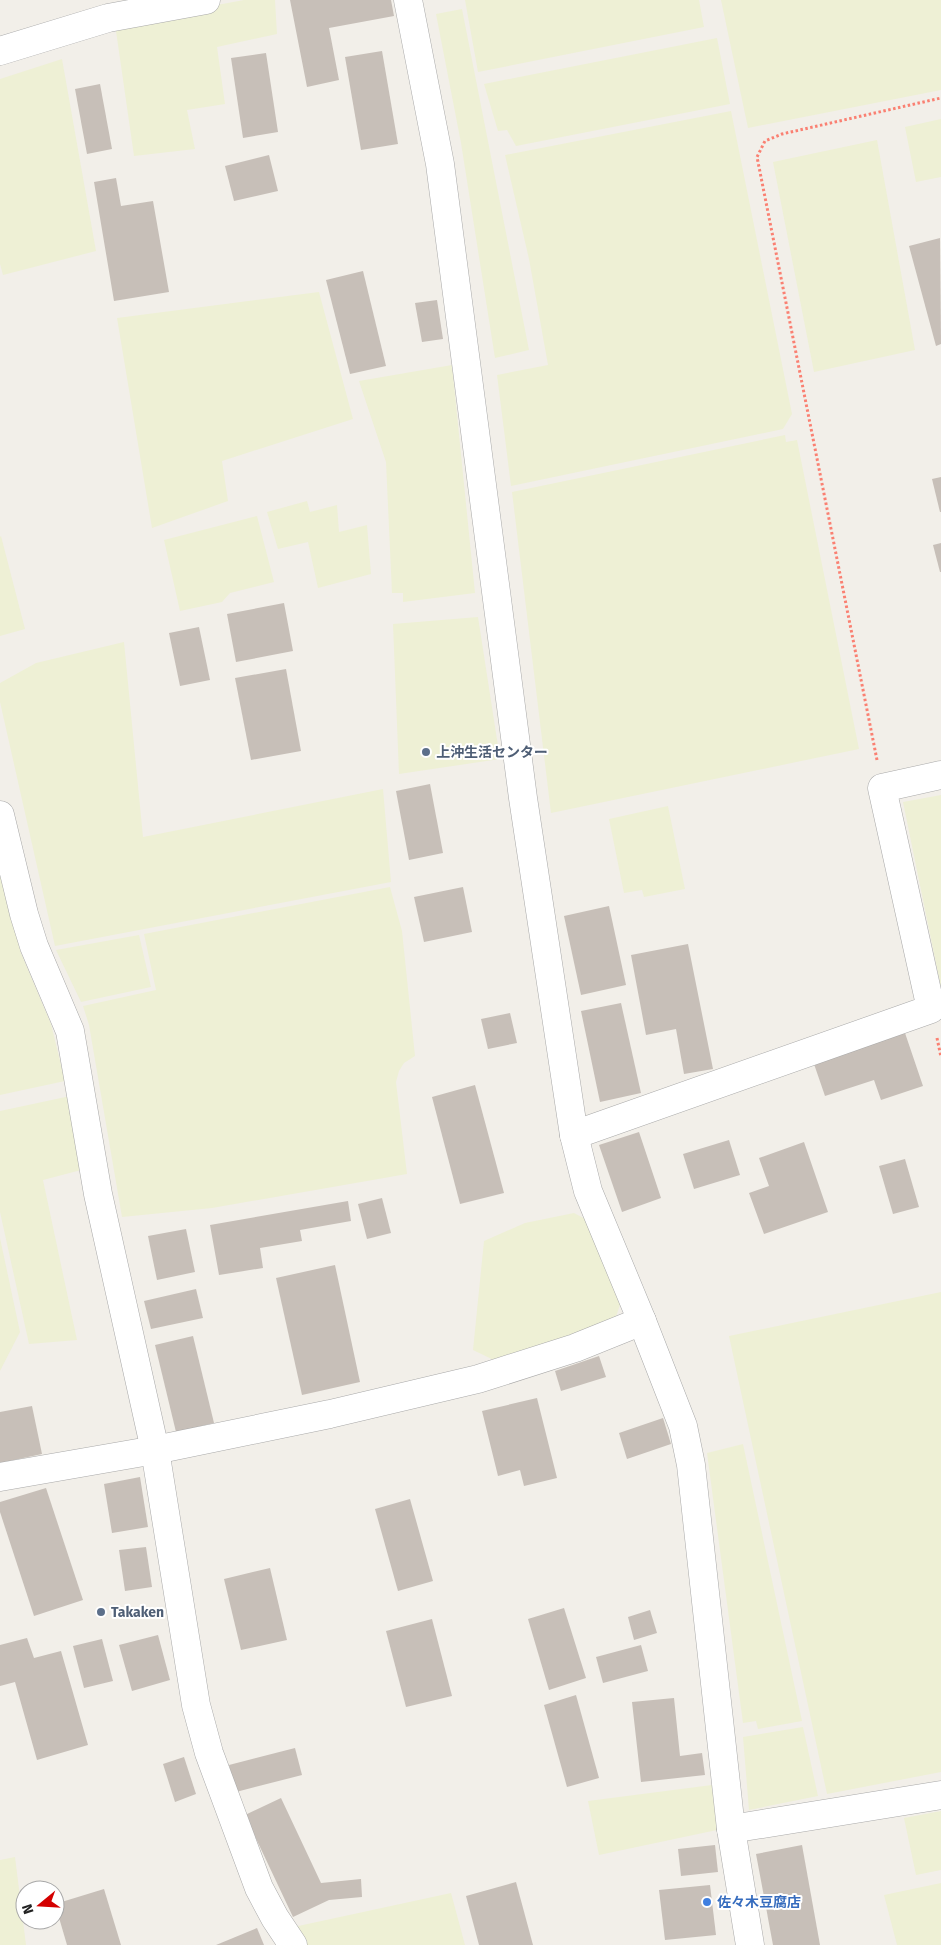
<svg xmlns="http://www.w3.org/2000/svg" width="941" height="1945" font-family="'Fira Sans','Noto Sans JP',sans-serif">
<rect width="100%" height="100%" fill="#f2efe9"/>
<!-- farmland -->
<g fill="#eef0d5">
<path d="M244,0H275L277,34L217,47L225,104L187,110L195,149L134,156L115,24Z"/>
<path d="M465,0H699L704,27L478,72Z"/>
<path d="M721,0H941V90L748,128Z"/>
<path d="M462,9L529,350L495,358L461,143L436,14Z"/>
<path d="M717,38L730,104L516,146L507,130L498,131L484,84Z"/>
<path d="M62,59L96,251L3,275L0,264V79Z"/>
<path d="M731,111L792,414L783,429L511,486L497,375L548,365L529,259L505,155Z"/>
<path d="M941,119V177L916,182L905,127Z"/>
<path d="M877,140L915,350L814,372L773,162Z"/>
<path d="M319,292L353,419L222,461L228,501L152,528L117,318Z"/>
<path d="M452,365L475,593L403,602V593H392L386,462L359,381Z"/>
<path d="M785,435L786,442L797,440L859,749L551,813L512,492Z"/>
<path d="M307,501L310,512L337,505L339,532L367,525L371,574L318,588L308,542L278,549L267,512Z"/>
<path d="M257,516L274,582L230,593L222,602L180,611L164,540Z"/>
<path d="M1,536L25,629L0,636V537Z"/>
<path d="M478,617L500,759L399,774L393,624Z"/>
<path d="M124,642L143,837L383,789L391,882L55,946L0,702V683L36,663Z"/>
<path d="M941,795V988L903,802Z"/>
<path d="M668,806L685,889L644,897L642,890L624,893L609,819Z"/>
<path d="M0,873L5,887L21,953L51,1024L65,1081L0,1095Z"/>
<path d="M390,887L402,931L415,1056L404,1063L399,1071L396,1082L407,1174L212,1208L122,1217L89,1025L83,1006L156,990L144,934Z"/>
<path d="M139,935L151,987L81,1002L56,950Z"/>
<path d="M75,1095L85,1169L43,1180L77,1340L29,1344L0,1212V1111Z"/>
<path d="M574,1213L591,1222L621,1302L612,1328L502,1364L473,1350L484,1241L525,1223Z"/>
<path d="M0,1238L20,1332L0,1371Z"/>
<path d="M941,1292V1772L827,1794L729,1336Z"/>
<path d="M743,1444L802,1721L758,1729L756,1721L743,1723L707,1453Z"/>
<path d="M803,1727L818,1796L749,1810L743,1737Z"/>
<path d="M712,1785L717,1830L599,1855L588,1801Z"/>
<path d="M941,1811V1870L916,1875L904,1818Z"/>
<path d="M15,1857L26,1945H0V1860Z"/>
<path d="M941,1883V1945H897L884,1895Z"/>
<path d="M451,1893L465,1945H304L289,1928Z"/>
</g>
<!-- building -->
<g fill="#c7bfb8">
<path d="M290,0H391L394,16L329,28L339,80L307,87Z"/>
<path d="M382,51L398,144L361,150L345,57Z"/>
<path d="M266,53L278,132L243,138L231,58Z"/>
<path d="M100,84L112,149L87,154L75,89Z"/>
<path d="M269,155L278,191L234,201L225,166Z"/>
<path d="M116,178L121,206L153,201L169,292L114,301L94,182Z"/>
<path d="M940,238L941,344L936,346L909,246Z"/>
<path d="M363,271L386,366L350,374L326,280Z"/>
<path d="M437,300L443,339L422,342L415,303Z"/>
<path d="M941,477V512H940L932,479Z"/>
<path d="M941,543V572H940L933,545Z"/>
<path d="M284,603L293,651L236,662L227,614Z"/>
<path d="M199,627L210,680L180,686L169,633Z"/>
<path d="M286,669L301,751L251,760L235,678Z"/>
<path d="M430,784L443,853L409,860L396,791Z"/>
<path d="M463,887L472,932L424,942L414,897Z"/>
<path d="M609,906L626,985L581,995L564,916Z"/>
<path d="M688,944L713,1069L684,1074L676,1029L646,1035L631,955Z"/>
<path d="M621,1003L641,1093L600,1102L581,1011Z"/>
<path d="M510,1013L517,1043L488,1049L481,1019Z"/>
<path d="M905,1033L923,1086L881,1100L874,1080L825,1096L814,1064Z"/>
<path d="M475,1085L504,1193L460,1204L432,1097Z"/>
<path d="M639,1132L661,1198L622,1212L599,1145Z"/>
<path d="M729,1140L740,1175L694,1189L683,1154Z"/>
<path d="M804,1142L828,1212L764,1234L749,1193L769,1186L759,1158Z"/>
<path d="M905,1159L919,1207L893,1214L879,1166Z"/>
<path d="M382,1198L391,1233L367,1239L358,1204Z"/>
<path d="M348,1201L351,1221L300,1230L302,1241L260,1248L263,1268L219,1275L210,1225Z"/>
<path d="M186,1229L195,1272L157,1280L148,1236Z"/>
<path d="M335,1265L360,1382L302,1395L276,1278Z"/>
<path d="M196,1289L203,1318L151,1329L144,1301Z"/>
<path d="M193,1336L214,1423L176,1432L155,1345Z"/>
<path d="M599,1356L606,1377L561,1391L555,1371Z"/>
<path d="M537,1398L557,1478L524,1486L520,1470L498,1476L482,1411Z"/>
<path d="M32,1406L42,1454L0,1463V1412Z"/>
<path d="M663,1418L671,1444L627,1459L619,1433Z"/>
<path d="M140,1477L148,1527L112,1533L104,1484Z"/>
<path d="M46,1488L83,1600L34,1616L0,1512V1502Z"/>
<path d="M410,1499L433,1581L398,1591L375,1509Z"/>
<path d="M146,1547L152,1587L125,1591L119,1550Z"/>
<path d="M270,1568L287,1640L241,1650L224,1579Z"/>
<path d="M564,1608L586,1678L549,1690L528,1619Z"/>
<path d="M650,1610L657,1633L634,1640L628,1617Z"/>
<path d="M432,1619L452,1696L406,1707L386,1631Z"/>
<path d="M158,1635L170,1680L132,1691L119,1645Z"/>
<path d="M27,1638L34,1658L61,1651L88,1745L37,1760L15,1682L0,1686V1645Z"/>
<path d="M102,1639L113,1681L84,1688L73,1646Z"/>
<path d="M641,1645L648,1671L603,1683L596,1657Z"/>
<path d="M576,1695L599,1778L567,1787L544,1705Z"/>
<path d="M674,1698L680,1756L702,1753L705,1775L641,1782L632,1702Z"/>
<path d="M295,1748L302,1775L236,1792L229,1765Z"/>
<path d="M184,1757L196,1794L175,1802L163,1764Z"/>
<path d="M281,1798L321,1883L361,1879L362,1897L329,1900L293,1917L245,1815Z"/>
<path d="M715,1845L718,1872L681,1876L678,1849Z"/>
<path d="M802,1845L820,1945H773L756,1854Z"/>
<path d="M516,1882L533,1945H479L466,1896Z"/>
<path d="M710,1885L716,1935L665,1940L659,1890Z"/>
<path d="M104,1889L121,1945H67L55,1904Z"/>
<path d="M257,1928L264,1945H216Z"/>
</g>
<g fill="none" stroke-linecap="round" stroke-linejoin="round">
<defs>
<g id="minor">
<path d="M408,0L440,164L523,798L574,1135L588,1191L642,1321L683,1426L691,1465L731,1829L750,1945"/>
<path d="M0,51L108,18L206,0"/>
<path d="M0,815L24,914L34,946L70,1031L98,1194L155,1450L196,1705L209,1753L259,1888L275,1918L293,1945"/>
<path d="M574,1135L931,1009L882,788L941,775"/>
<path d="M0,1477L155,1450L330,1414L478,1379L575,1348L642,1321"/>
<path d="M731,1829L941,1795"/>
</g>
</defs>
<!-- minor casing -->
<use href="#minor" stroke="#a9a9a9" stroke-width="29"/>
<!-- path -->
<g stroke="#fa8072" stroke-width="3" stroke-dasharray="2.5 2.5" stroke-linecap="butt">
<path d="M877,760L757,157L765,141L782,134L941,98"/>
<path d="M937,1038L941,1057"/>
</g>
<!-- minor -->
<use href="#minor" stroke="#fff" stroke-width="28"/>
</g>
<!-- markers -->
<g fill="#5c6f8a" stroke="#fff" stroke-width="2">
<circle cx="426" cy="752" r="5"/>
<circle cx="101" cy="1612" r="5"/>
</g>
<circle fill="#3f7fe0" stroke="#fff" stroke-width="2" cx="707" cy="1902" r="5"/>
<g text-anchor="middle" stroke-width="4" stroke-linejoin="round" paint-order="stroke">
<!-- service labels -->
<g font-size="14" font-weight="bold" fill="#4e5e75" stroke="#fff" text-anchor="start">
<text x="436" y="757">上沖生活センター</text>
<text x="111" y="1617">Takaken</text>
</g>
<!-- shop labels -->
<g font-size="14" font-weight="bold" fill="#366cbe" stroke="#fff" text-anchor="start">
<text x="717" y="1907">佐々木豆腐店</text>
</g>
</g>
<!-- north arrow -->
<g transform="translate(40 1905) rotate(252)"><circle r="24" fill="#ffffff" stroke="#a7a7a7"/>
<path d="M0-4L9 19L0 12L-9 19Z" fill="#d40000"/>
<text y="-8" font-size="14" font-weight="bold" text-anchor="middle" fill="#222222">N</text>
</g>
</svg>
